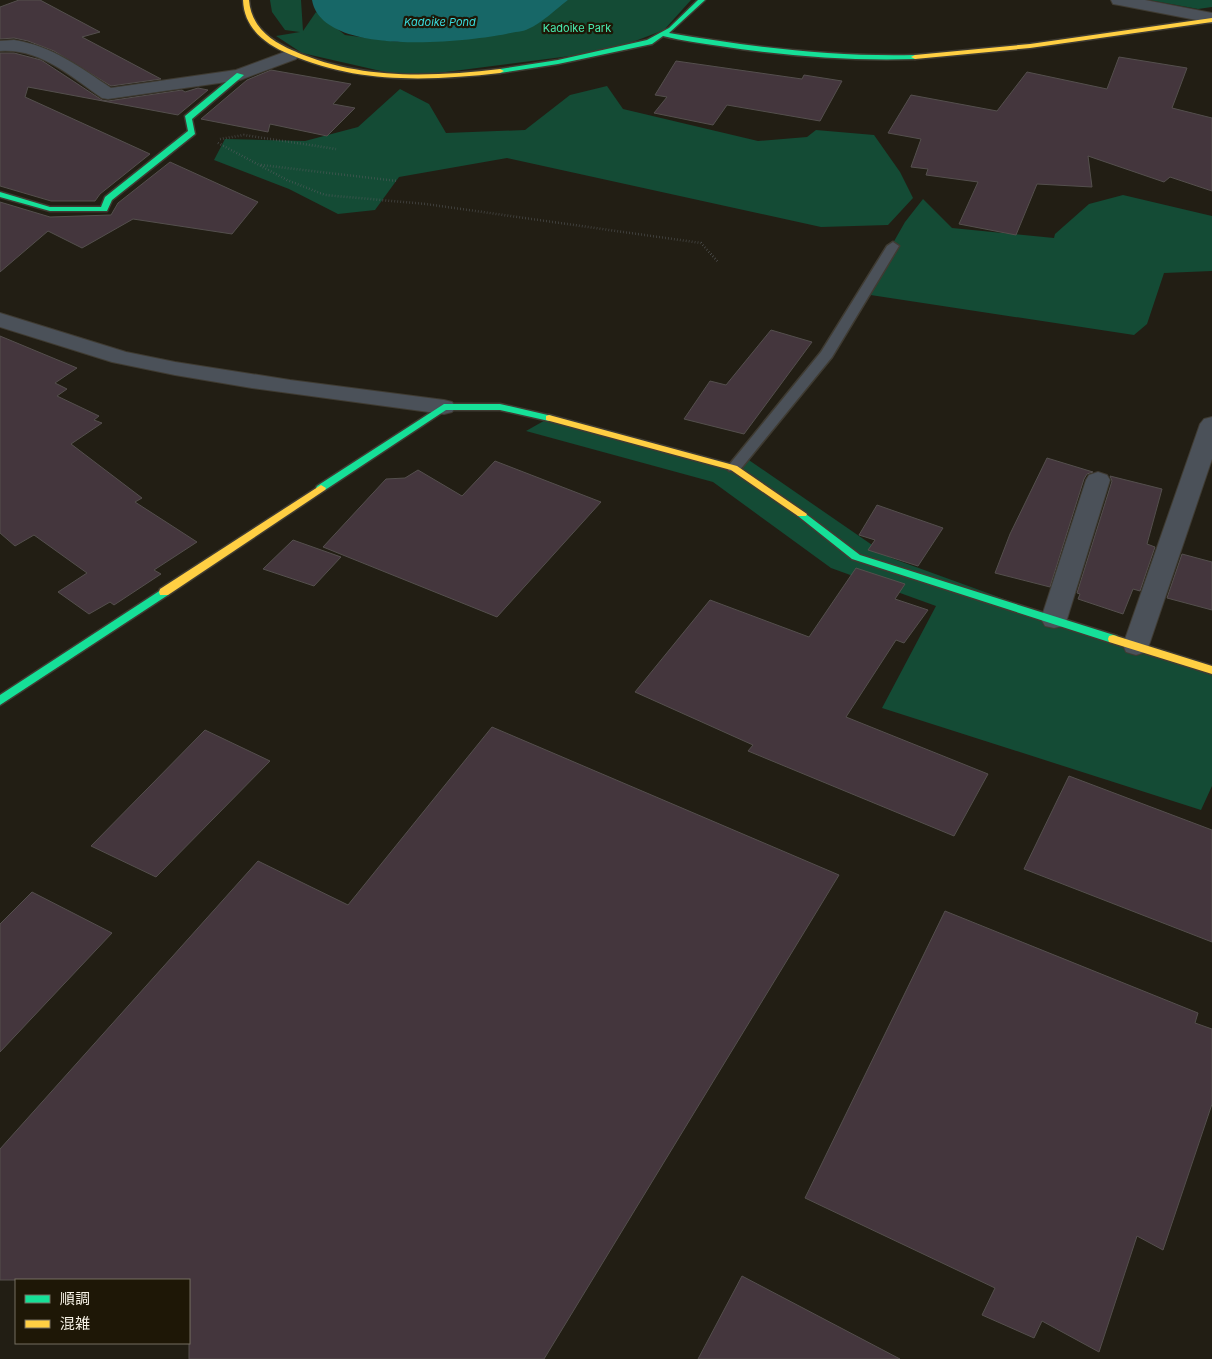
<svg xmlns="http://www.w3.org/2000/svg" width="1212" height="1359" font-family="Inter,'Noto Sans JP',sans-serif">
<rect width="100%" height="100%" fill="#221e14"/>
<!-- green -->
<g fill="#144b35">
<path d="M270,0H301L303,31L316,12L345,35L398,42L568,0H691L664,30L609,51L407,77L302,53L276,36L300,32L285,30L272,12Z"/>
<path d="M1149,0H1212V7L1198,9Z"/>
<path d="M607,86L623,109L758,141L807,137L816,130L874,135L900,172L913,198L888,225L821,227L507,158L399,177L375,210L338,214L289,189L214,160L225,139L305,141L358,127L400,89L429,104L446,133L525,130L570,95Z"/>
<path d="M1123,195L1212,216V271L1164,273L1147,324L1134,335L864,294L905,222L923,199L952,228L1054,238L1055,234L1089,204Z"/>
<path d="M549,418L733,468L743,456L891,558L1212,674V786L1201,810L882,708L936,606L831,568L713,482L526,431Z"/>
</g>
<!-- water -->
<path fill="#176767" d="M312,0H568C556,9 542,23 528,29C522,32 513,32 506,34C465,42 322,58 312,0Z"/>
<!-- building -->
<g fill="#44363d" stroke="#544f4d">
<path d="M19,0H40L100,32L82,37L161,79L111,86L54,51L28,41L14,38L0,39V7Z"/>
<path d="M0,53H14L41,60L102,100L108,101L182,90L185,92L198,88L208,90L178,115L28,87L25,97L150,154L100,194L95,201H51L0,186Z"/>
<path d="M1119,57L1187,68L1172,108L1212,118V191L1170,177L1164,182L1088,156L1092,187L1037,184L1016,235L959,224L978,182L926,175L928,169L911,167L921,139L888,133L911,95L997,111L1027,72L1107,89Z"/>
<path d="M676,61L802,79L804,75L842,81L820,121L727,105L713,125L654,113L667,97L655,95Z"/>
<path d="M271,70L351,84L333,104L355,108L327,136L270,124L268,132L201,119L247,80Z"/>
<path d="M170,162L258,202L232,234L133,219L82,248L48,231L0,272V202L50,217L111,215L118,203Z"/>
<path d="M771,330L812,342L744,434L684,419L710,381L726,385Z"/>
<path d="M0,336L77,368L55,383L67,389L57,396L99,416L94,420L102,423L71,444L142,498L135,502L197,542L154,570L161,574L114,605L110,602L89,614L58,592L87,573L34,535L15,546L0,533Z"/>
<path d="M1047,458L1093,472L1087,474L1084,479L1050,587L995,573L1010,534Z"/>
<path d="M495,461L601,502L497,617L323,547L386,479L405,478L418,470L462,496Z"/>
<path d="M1110,476L1162,489L1147,544L1155,547L1140,591L1133,589L1123,614L1078,599L1080,594L1077,593L1112,481Z"/>
<path d="M877,505L943,528L918,566L868,550L875,540L859,535Z"/>
<path d="M293,540L341,557L314,586L263,569Z"/>
<path d="M1182,554L1212,562V610L1167,598Z"/>
<path d="M856,568L905,584L895,599L928,610L904,643L896,640L846,717L988,774L954,836L748,751L753,745L635,692L710,600L809,637Z"/>
<path d="M492,727L839,875L544,1359H189V1280H0V1149L258,861L348,905Z"/>
<path d="M205,730L270,761L156,877L91,846Z"/>
<path d="M1069,776L1212,830V942L1024,869Z"/>
<path d="M32,892L112,933L0,1052V924Z"/>
<path d="M945,911L1198,1013L1195,1023L1212,1029V1104L1163,1250L1137,1236L1099,1352L1042,1321L1034,1338L982,1315L995,1288L805,1198Z"/>
<path d="M742,1276L900,1359H698Z"/>
</g>
<g fill="none" stroke-linecap="round" stroke-linejoin="round">
<defs>
<path id="lane" d="M893,242L899,246L832,357L739,471H729L727,468L729,465L821,352L887,246Z"/>
<g id="street">
<path d="M1111,0H1145L1212,13V23L1119,5L1113,4Z"/>
<path d="M14,40C52,46 80,67 111,88L236,70L290,50L296,51L299,55L296,59L240,80L108,99L102,98C70,76 40,48 0,51V41Z"/>
<path d="M0,313L126,352L175,362L290,380L444,400L452,402L456,407L452,412L444,414L252,388L175,375L112,362L0,327Z"/>
<path d="M1212,417V459L1149,645L1146,652L1136,655L1126,652L1123,645L1200,424L1204,419Z"/>
<path d="M1098,472L1107,475L1110,480L1067,619L1063,626L1054,628L1045,626L1041,619L1086,480L1089,475Z"/>
</g>
<g id="fast">
<path d="M698,0H705L669,33C751,47 832,57 915,55L919,57L915,59C850,61 785,56 720,46C701,43 682,41 663,36L652,44L558,64L500,73L496,71L500,69L558,60L647,40L669,28Z"/>
<path d="M237,73L244,75L192,119L195,134L112,200L107,211H50L0,197V192L50,207H101L105,197L188,131L185,116Z"/>
<path d="M444,404H500L552,416L554,418L549,421L500,410H446L325,490H317L316,488L317,486Z"/>
<path d="M802,511L860,555L1117,636L1118,639L1117,642H1109L852,559L798,516L797,514L798,512Z"/>
<path d="M164,588L168,589L169,592L168,595L0,705V695Z"/>
</g>
<g id="slow">
<path d="M243,0H249C251,27 271,41 294,51C360,80 430,77 500,69L504,71L500,73C429,81 357,84 289,54C265,44 244,28 243,0Z"/>
<path d="M1212,18V22L1030,48L915,59L911,57L915,55L1030,44Z"/>
<path d="M549,415L737,466L807,514L806,516H798L731,470L546,420V416Z"/>
<path d="M321,485L326,488L325,490L168,595H160L159,592L160,589Z"/>
<path d="M1113,635L1212,666V674L1109,642L1108,639L1109,636Z"/>
</g>
</defs>
<!-- lane casing -->
<use href="#lane" stroke="#3f3b32" stroke-width="3"/>
<!-- street casing -->
<use href="#street" stroke="#3f3b32" stroke-width="2"/>
<!-- fast casing -->
<use href="#fast" stroke="#3f3b32" stroke-width="3"/>
<!-- slow casing -->
<use href="#slow" stroke="#3f3b32" stroke-width="3"/>
<!-- path -->
<g stroke="#5a5d60" stroke-width="2.5" stroke-dasharray="0.5 2.5" stroke-linecap="butt">
<path d="M220,139L244,135L336,149"/>
<path d="M218,143L287,180L325,195L426,204L701,243L718,262"/>
<path d="M261,165L397,181"/>
</g>
<!-- lane -->
<use href="#lane" fill="#4b5159" fill-rule="evenodd"/>
<!-- street -->
<use href="#street" fill="#4b5159" fill-rule="evenodd"/>
<!-- fast -->
<use href="#fast" fill="#16e098" fill-rule="evenodd"/>
<!-- slow -->
<use href="#slow" fill="#ffcf43" fill-rule="evenodd"/>
</g>
<g text-anchor="middle" stroke-width="4.5" stroke-linejoin="round" paint-order="stroke">
<!-- far-water labels -->
<g font-size="11" font-style="italic" fill="#39dbdd" stroke="#1e1706">
<text x="440" y="26">Kadoike Pond</text>
</g>
<!-- far-park labels -->
<g font-size="11" fill="#49ecb0" stroke="#1e1706">
<text x="577" y="32">Kadoike Park</text>
</g>
</g>
<!-- legend -->
<rect x="15" y="1279" width="175" height="65" fill="#1e1706" stroke="#746f60"/>
<rect x="25" y="1295" width="25" height="8" fill="#16e098" stroke="#746f60"/>
<text x="60" y="1304" font-size="15" fill="#f6f2e6">順調</text>
<rect x="25" y="1320" width="25" height="8" fill="#ffcf43" stroke="#746f60"/>
<text x="60" y="1329" font-size="15" fill="#f6f2e6">混雑</text>
</svg>
